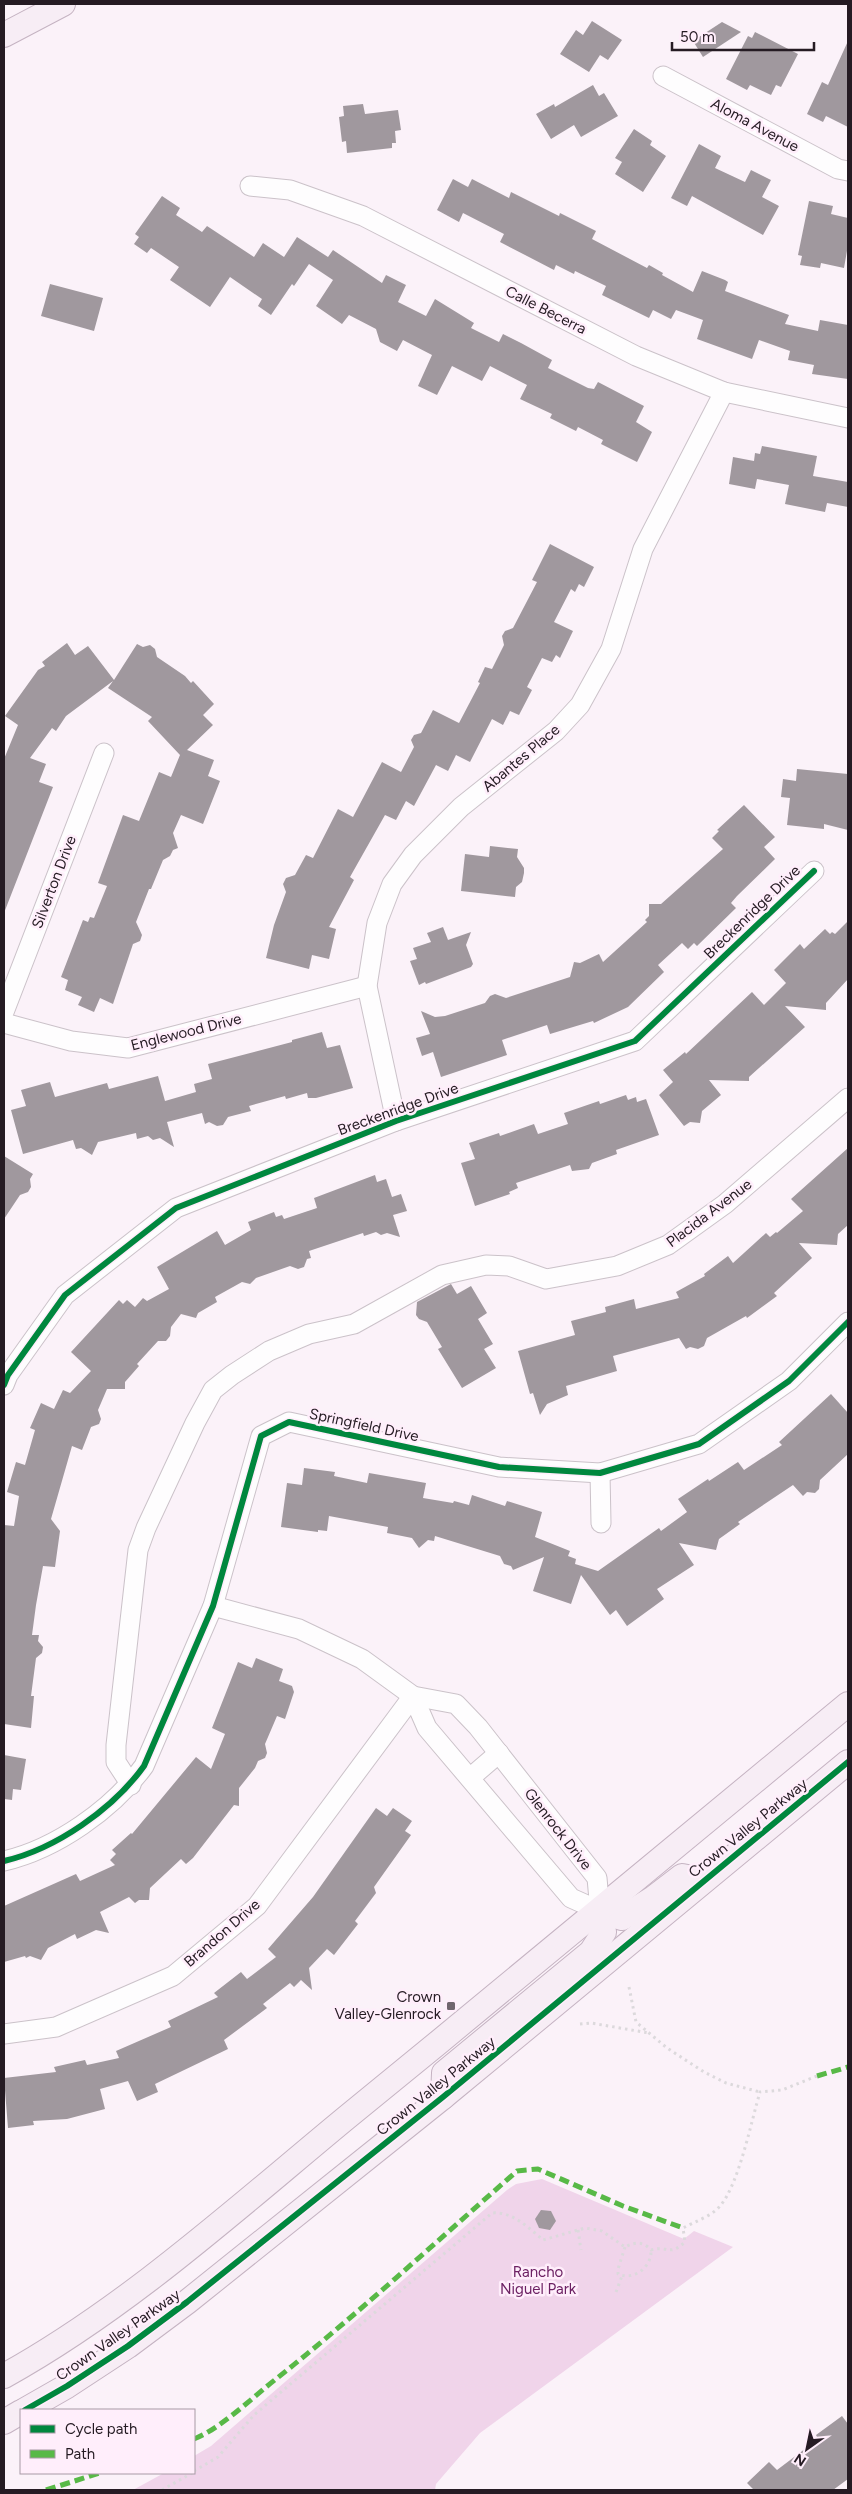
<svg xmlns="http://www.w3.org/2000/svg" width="852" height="2494" font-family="Figtree,sans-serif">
<rect width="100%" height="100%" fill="#fbf2f9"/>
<!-- green -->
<path fill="#f0d4ea" d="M542,2179L684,2239L694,2231L733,2247L480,2433L436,2484L435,2490H133L164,2473H194V2456L211,2446L507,2190L516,2184Z"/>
<!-- building -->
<g fill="#a0989e">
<path d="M592,21L622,40L608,60L600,55L589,72L560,54L576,30L583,35Z"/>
<path d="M722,22L741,32L703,57L693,41Z"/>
<path d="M755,32L798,54L781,87L776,85L771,95L750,85L747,90L726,79L748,36L752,38Z"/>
<path d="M848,41V127L826,116L823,122L807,114L822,82L828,85Z"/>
<path d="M593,85L599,96L604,93L618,116L581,137L574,125L551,139L536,114L554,104L555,107Z"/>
<path d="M363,104L365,114L398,110L401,130L395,131L396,143H392V148L347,153L346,141L342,142L339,117L344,116L343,106Z"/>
<path d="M634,129L652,141L650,145L666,156L643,192L615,174L622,162L615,158Z"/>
<path d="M699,144L721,156L715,168L745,182L751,170L771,180L762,197L779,206L763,235L692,196L687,206L671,198Z"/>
<path d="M453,179L468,187L472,179L509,198L511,192L559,216L560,213L596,231L592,239L647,268L649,265L663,273L662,275L693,292L702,271L725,280L728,282L725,291L789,315L785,324L818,331L820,320L848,325V379L812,374L814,365L788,360L790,351L759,340L752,359L697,339L703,320L676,310L671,319L653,310L649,318L602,295L606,286L575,271L574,274L556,265L554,270L500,242L504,234L463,213L459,222L437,210Z"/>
<path d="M162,196L180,208L176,215L202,232L207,226L254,257L263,243L284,257L297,237L328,257L333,250L382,283L386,275L406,285L398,302L426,316L435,299L474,323L471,328L499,342L503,334L521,343L552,360L548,368L588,388L594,389L598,382L644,406L636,422L652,432L637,462L601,444L603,440L578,427L576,431L550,418L552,414L520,399L527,385L490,366L482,381L452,366L437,395L418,386L432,355L403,340L397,351L380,342L376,329L349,315L342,324L316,306L333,280L309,264L294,286L292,284L271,315L258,306L262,299L230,277L210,307L170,280L179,267L151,248L147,253L134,244L139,237L135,234Z"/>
<path d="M809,201L833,206L831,214L848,218V245L844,268L821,263L820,268L800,265L802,256L798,255Z"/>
<path d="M50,284L103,298L94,331L41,316Z"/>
<path d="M762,446L817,456L813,476L848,482V507L827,503L825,512L785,504L789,485L757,479L755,489L729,484L733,457L754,461L755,453L760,454Z"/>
<path d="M550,544L594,567L584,587L579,584L575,592L571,589L554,622L573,631L560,658L556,655L552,662L542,658L527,687L532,690L519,715L510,711L503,725L492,719L470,762L456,755L448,771L436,765L414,806L406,801L396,820L385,815L350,877L354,880L329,927L336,929L329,959L312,955L309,969L266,958L274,925L286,892L283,884L286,878L295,875L306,855L313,858L338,809L353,817L382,762L401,772L414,747L411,740L414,735L421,733L433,710L459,723L480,683L478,682L485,667L492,669L504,645L502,636L505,631L513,628L537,582L532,580Z"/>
<path d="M67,643L75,655L88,646L114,680L137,644L143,647L150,645L155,649L157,657L185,676L191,683L193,681L214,704L203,715L213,725L187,750L214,760L208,776L220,781L203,824L181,815L173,833L178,848L173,850L170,856L163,860L151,889H149L136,922L142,935L140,941L133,944L113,1004L100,998L94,1012L78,1005L82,997L65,990L68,980L61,977L83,920L88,922L90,917L94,918L107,886L98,883L123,815L139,821L159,772L171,777L180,755L148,721L152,717L108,688L113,681L66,716L56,731L52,728L30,758L46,764L39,782L53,787L4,913V759L18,725L5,716L38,670L45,666L42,662Z"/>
<path d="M797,769L848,774V830L824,824V829L787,825L790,798L781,797L783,779L796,781Z"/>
<path d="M744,805L775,837L764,847L775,859L737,896L731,903L736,908L697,946L694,943L688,949L682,943L658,965L664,972L628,1007L594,1023L593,1021L550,1034L547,1025L502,1040L507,1055L441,1077L433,1052L422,1056L416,1038L430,1034L421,1011L435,1017L445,1016L485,1003L490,996L495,994L506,998L570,977L574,962L580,963L599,954L603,962L647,922L645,920L649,916V904H661L723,849L712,838L719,831L717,830Z"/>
<path d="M490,846L518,849L517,857L524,868V873L522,882L516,887L515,897L461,891L465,854L489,857Z"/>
<path d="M848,921V979L826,1003V1010L785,1006L805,1027L749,1077V1081L709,1080L721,1095L702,1111L700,1123L690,1122L684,1126L659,1095L673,1082L663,1070L685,1052L686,1054L752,992L764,1005L786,983L774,970L800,944L804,949L825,929L830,934L832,932L835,934Z"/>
<path d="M443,927L448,940L471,932L466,945L473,964L471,967L426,984L425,982L419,985L410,961L417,959L413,948L431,942L427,933Z"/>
<path d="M322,1032L327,1048L340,1045L353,1088L316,1098H308L307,1093L286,1099L285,1096L249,1106L251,1111L228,1117L223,1125L217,1126L209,1122L205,1124L202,1113L167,1122L174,1147L160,1138L153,1140L148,1136L137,1139L136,1133L98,1142L92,1155L81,1148L76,1149L73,1140L23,1154L11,1110L26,1106L21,1090L50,1082L55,1097L107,1083L109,1089L158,1076L165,1101L196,1092L194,1084L212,1079L208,1064L292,1042V1040Z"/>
<path d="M626,1095L628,1100L636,1097L637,1102L646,1099L659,1135L616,1150L617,1154L592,1163L589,1169L572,1171L570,1165L516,1183L518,1188L509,1192L510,1194L475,1206L461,1163L475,1159L469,1143L499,1133L500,1136L534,1124L538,1134L568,1124L564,1113L599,1101L600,1104Z"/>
<path d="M848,1148V1225L838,1234L837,1245L799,1243L812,1258L774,1293L777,1296L747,1318L746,1316L707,1338L704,1346L698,1349L690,1347L686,1349L679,1338L613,1356L617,1371L566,1386L568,1395L547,1404L540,1415L533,1393L530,1394L518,1351L575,1335L571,1321L606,1312L605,1307L634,1299L636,1309L679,1298L676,1292L705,1276L704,1274L728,1256L733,1263L766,1233L770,1237L776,1232L777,1233L803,1211L791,1199Z"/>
<path d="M4,1156L33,1174L30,1179L31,1187L28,1192L20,1195L4,1219Z"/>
<path d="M375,1175L377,1182L386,1179L392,1197L401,1194L407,1211L393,1215L400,1237L387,1233L381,1235L376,1232L364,1236L363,1233L309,1251L311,1258L307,1259L304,1267L298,1269L290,1266L256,1278L250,1284L242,1282L215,1297L217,1302L198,1313L196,1318L181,1314L171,1327L170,1336L166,1341H158L137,1364L139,1366L125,1382V1389H107L98,1410L101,1419L99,1424L91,1427L82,1450L72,1446L51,1519L60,1531L55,1567L43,1566L36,1605L32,1635H39L38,1641L43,1647L42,1653L36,1658L31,1696H34L31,1728L4,1724V1525L14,1526L19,1496L7,1492L16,1462L25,1465L35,1430L30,1428L41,1403L54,1409L63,1390L70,1393L91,1371L71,1352L119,1300L123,1304L127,1300L135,1307L143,1298L147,1301L169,1289L157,1267L217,1231L225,1245L251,1230L248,1222L274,1212L276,1217L282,1215L284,1219L317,1208L314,1198Z"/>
<path d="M451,1284L457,1294L471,1286L487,1313L478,1319L493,1344L484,1349L496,1368L462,1388L438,1349L442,1347L427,1322L419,1319L416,1315L417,1302Z"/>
<path d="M831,1394L848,1413V1454L820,1480L819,1489L815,1493L807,1492L803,1496L793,1485L738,1522L740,1524L719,1539L716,1550L679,1543L694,1565L657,1589L664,1599L627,1626L616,1610L610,1615L581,1575L571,1604L533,1591L544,1557L513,1570L511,1566L504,1564L500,1556L435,1536L434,1541L428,1540L419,1548L412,1538L387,1533L388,1527L329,1516L327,1531L318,1530V1532L281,1527L287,1483L302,1485L304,1468L335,1472L334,1476L367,1483L369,1473L426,1483L423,1498L453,1503L454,1501L469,1505L472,1495L505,1506L507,1501L542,1512L535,1537L570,1551L568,1556L576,1559L575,1564L598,1571L659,1528L661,1531L687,1512L678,1499L708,1479L709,1481L738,1462L744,1470L782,1445L779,1442Z"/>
<path d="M256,1658L283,1669L279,1681L292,1686L294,1692L285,1719L277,1716L265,1744L267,1753L265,1758L258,1761L255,1768L239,1788V1806L234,1805L193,1858L186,1864L181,1859L150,1888L149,1900H139L135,1903L129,1897L100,1912L109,1933L96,1930L77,1939L75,1934L48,1948L41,1960L30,1956L26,1958L25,1956L4,1962V1906L76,1874L80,1881L115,1865L110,1860L116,1854L112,1850L131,1833L132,1834L196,1757L211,1769L225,1734L212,1728L238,1662L252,1668Z"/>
<path d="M4,1755L26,1759L21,1790L13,1789L12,1800L4,1799Z"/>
<path d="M376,1808L387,1816L393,1808L412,1821L405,1831L411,1835L374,1887L376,1893L355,1921L358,1924L334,1955L327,1949L309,1968L312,1990L301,1980L294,1987L290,1983L263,2004L267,2008L224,2040L228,2049L155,2084L158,2092L137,2101L128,2081L100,2089L105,2109L67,2119L33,2121L34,2125L8,2128L4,2078L56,2072L54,2067L85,2060L87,2065L119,2058L116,2051L171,2027L168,2021L218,1997L214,1993L241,1972L247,1979L276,1957L268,1949L313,1897Z"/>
<path d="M541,2210L551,2211L556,2221L550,2230L539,2228L535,2219Z"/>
<path d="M842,2416L848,2424V2479L833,2490H754L747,2483L769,2462L777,2470L818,2439L816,2435Z"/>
</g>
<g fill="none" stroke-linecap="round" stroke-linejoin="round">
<defs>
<g id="minor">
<path d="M663,76L838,169L848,171"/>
<path d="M250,186L290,190L363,216L636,356L724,392L848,418"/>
<path d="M4,1012L104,753"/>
<path d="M4,1023L71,1041L128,1048L367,986"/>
<path d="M396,1121L367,986L377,923L392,884L413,855L461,807L556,731L580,705L611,649L643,549L724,392"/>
<path d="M4,1385L8,1375L65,1295L176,1208L396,1121L635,1041L814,871"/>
<path d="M600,1473L601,1523"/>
<path d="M213,1606L299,1629L362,1659L413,1696L456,1704L478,1727L597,1878L600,1911"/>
<path d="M413,1696L427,1728L571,1898L600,1911"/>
<path d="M470,1778L499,1753"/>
<path d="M131,1785L116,1762V1745L138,1550L146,1528L195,1423L213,1390L232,1375L269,1351L309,1334L354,1324L442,1275L486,1265L509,1266L546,1279L617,1266L668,1245L725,1204L848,1098"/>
<path d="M4,1861C56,1849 113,1809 144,1766L213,1606L261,1436L289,1422L499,1467L600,1473L699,1444L789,1381L848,1322"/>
<path d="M4,2034L56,2027L173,1976L257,1906L413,1696"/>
</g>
<g id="major">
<path d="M4,35L63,4"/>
<path d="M600,1911L622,1918L652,1899L682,1876L703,1880"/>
<path d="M443,2097L444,2073L591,1952L604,1932L600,1911"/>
<path d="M4,2376C127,2308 237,2208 346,2118C514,1981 681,1843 848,1704"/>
<path d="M25,2410L67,2386L128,2346L187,2302L443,2097L848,1762"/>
<path d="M4,2422L21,2412"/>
</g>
</defs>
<!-- minor casing -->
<use href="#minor" stroke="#cbc2c9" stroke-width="21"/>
<!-- major casing -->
<use href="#major" stroke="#c5b3c2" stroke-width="26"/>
<!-- path -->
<g stroke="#dcd9dc" stroke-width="3" stroke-dasharray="2.5 4" stroke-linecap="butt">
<path d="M629,1987L636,2022L667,2048L704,2072L726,2083L760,2092"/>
<path d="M580,2024L591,2023L649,2033"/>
<path d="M578,2230L581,2250"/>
<path d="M625,2247L618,2269V2274C634,2281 652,2267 651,2250"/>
<path d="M616,2292L622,2276"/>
<path d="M194,2471L218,2457L254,2415L492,2213C512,2211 529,2228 543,2240L585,2228L602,2231L625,2247C635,2242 643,2241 651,2250C668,2245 669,2257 685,2242L683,2228C694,2222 712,2216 720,2206C739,2184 751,2122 760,2092L782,2090L817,2076"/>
<path d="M162,2490L192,2473"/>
</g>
<!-- minor -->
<use href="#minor" stroke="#fefdfe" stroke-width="19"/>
<!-- major -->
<use href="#major" stroke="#f7edf5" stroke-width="24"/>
<!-- quiet -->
<g stroke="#58b947" stroke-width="5" stroke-dasharray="10 5" stroke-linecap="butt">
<path d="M817,2076L848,2067"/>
<path d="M194,2439C220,2429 253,2397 276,2379C359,2313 437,2241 517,2171L538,2169L623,2206L683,2228"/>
<path d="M46,2490L100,2473"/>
</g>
<defs>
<g id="cycleway">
<path d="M4,1385L8,1375L65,1295L176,1208L396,1121L635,1041L814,871"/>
<path d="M4,1861C56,1849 113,1809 144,1766L213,1606L261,1436L289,1422L499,1467L600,1473L699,1444L789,1381L848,1322"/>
<path d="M25,2410L67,2386L128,2346L187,2302L443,2097L848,1762"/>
</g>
</defs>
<!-- cycleway casing -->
<use href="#cycleway" stroke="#ffeefb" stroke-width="9"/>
<!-- cycleway -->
<use href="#cycleway" stroke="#00873e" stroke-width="6"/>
</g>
<!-- markers -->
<rect fill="#70666e" stroke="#ffeefb" stroke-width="2" x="446" y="2001" width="10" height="10" rx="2.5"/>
<g text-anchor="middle" stroke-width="5" stroke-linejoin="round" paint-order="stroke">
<!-- street labels -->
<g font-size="15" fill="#251b23" stroke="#ffeefb">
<text transform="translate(755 125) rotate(28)" y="5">Aloma Avenue</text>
<text transform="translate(546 310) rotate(27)" y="5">Calle Becerra</text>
<text transform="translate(521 758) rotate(-40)" y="5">Abantes Place</text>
<text transform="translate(54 882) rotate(-69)" y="5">Silverton Drive</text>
<text transform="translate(752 912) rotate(-44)" y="5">Breckenridge Drive</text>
<text transform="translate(186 1032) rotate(-14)" y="5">Englewood Drive</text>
<text transform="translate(398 1109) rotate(-20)" y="5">Breckenridge Drive</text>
<text transform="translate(709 1213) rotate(-37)" y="5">Placida Avenue</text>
<text transform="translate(364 1425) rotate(12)" y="5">Springfield Drive</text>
<text transform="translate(748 1828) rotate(-39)" y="5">Crown Valley Parkway</text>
<text transform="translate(558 1829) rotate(52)" y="5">Glenrock Drive</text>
<text transform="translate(222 1933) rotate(-41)" y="5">Brandon Drive</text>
<text transform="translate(436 2086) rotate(-39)" y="5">Crown Valley Parkway</text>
<text transform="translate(118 2335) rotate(-35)" y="5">Crown Valley Parkway</text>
</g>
<!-- poi labels -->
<g font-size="15" fill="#251b23" stroke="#ffeefb" text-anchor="end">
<text x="441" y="2002">Crown<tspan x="441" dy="17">Valley-Glenrock</tspan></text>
</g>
<!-- park labels -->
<g font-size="15" fill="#6c2163" stroke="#ffeefb">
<text x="538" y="2277">Rancho<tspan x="538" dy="17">Niguel Park</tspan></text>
</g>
</g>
<!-- border -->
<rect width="852" height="2494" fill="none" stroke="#251b23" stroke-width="10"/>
<!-- legend -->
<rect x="20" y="2409" width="175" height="65" fill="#ffeefb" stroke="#a89aa5"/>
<rect x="30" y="2425" width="25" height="8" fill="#00873e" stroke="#a89aa5"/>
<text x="65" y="2434" font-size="15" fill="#251b23">Cycle path</text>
<rect x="30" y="2450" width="25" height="8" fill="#58b947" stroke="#a89aa5"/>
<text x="65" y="2459" font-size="15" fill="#251b23">Path</text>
<!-- north arrow -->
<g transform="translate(807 2449) rotate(213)" stroke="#ffeefb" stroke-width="4" paint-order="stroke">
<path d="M0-4L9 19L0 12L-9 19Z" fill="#251b23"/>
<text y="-8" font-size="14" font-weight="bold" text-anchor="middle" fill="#251b23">N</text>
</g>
<!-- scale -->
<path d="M672 42v8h142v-8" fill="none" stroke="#251b23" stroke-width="2.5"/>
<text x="680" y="42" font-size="15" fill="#251b23" stroke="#ffeefb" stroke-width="4" paint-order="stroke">50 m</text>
</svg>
